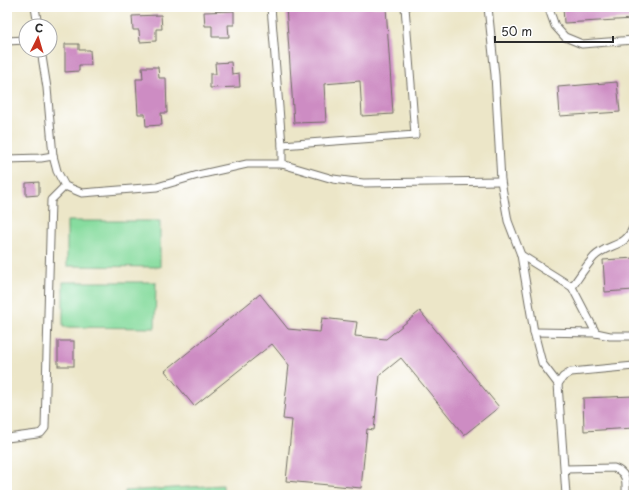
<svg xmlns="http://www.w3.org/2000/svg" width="641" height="502" font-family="'Playpen Sans',sans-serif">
<rect width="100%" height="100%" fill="#fff"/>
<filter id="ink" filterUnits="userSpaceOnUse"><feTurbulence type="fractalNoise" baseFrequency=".025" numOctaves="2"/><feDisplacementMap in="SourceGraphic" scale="8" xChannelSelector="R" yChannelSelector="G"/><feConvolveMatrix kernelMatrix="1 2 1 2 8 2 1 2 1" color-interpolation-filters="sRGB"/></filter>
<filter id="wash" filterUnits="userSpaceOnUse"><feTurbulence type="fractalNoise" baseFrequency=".012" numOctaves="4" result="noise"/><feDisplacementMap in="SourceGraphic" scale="16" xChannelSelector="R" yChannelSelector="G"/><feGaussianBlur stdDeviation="0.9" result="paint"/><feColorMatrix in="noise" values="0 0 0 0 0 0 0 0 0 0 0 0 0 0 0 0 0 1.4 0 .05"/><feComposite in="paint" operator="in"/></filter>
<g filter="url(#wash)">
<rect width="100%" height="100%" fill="#ece6c8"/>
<!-- green -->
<g fill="#87dc9f" stroke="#598465">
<path d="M67,221H160V267L67,266Z"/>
<path d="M63,282H156L155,328L63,327Z"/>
<path d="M223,485V495H125V491Z"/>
</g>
<g id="blocks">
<!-- building -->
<g fill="#cd8cc3">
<path d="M286,7H386L393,114L362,116L360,81L324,84L326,122L294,123Z"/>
<path d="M563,7H634V19L564,23Z"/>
<path d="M234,11V25H228L229,37H212V26H205L204,12Z"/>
<path d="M161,15L162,29H156V41L140,42L139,30H133L132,16Z"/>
<path d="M65,44H79V50H90L91,65H79V71L65,72Z"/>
<path d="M231,62L232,74L239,73L240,87L210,88V74H216L215,63Z"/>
<path d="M142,67H158L159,78H166L167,113H161L162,125L146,126L145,114H138L136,79H143Z"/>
<path d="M617,82L620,112L560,116L558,87Z"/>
<path d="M39,182V195L26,196V183Z"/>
<path d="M634,258V290L605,292L603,260Z"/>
<path d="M260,294L288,329L320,332L322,318L357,322L355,336L386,339L420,311L499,407L464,435L401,358L380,375L374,430L367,429L361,488L286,481L292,420L283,419L289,365L272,344L194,406L165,371Z"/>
<rect x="58" y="341" width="16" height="25"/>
<path d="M634,396V428L584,431L583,398Z"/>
</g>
</g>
</g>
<g filter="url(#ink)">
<use href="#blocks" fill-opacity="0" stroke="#6f6c62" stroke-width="1"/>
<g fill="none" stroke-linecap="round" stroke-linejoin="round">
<defs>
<g id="lane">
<path d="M35,7L38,26"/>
<path d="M271,7L282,145L415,135L405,7"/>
<path d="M488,7L495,75L501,181L508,221L521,255L534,332L542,363L558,384"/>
<path d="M550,7V12L555,26L565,37L582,44L634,40"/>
<path d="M7,41L26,40"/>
<path d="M41,50L47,88L53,156L57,171L65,186L82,193L157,187L198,175L247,164H282L333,179L363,183L501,181"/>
<path d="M282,145V164"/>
<path d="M7,159L41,158L53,156"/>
<path d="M521,255L572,287L596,333"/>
<path d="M572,287C579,277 586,266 594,257C609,242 626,249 634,225"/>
<path d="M534,332L596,333L610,336H634"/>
<path d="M7,438L37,434L41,433L45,428L51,200L65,186"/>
<path d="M565,469L614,468C628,473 626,482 626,495"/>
<path d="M566,495L558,384L563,377L571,372L634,366"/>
</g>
</defs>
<!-- lane casing -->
<use href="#lane" stroke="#6f6c62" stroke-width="9"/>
<!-- lane -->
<use href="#lane" stroke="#fff" stroke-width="7"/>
</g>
</g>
<!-- margin -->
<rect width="641" height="502" fill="none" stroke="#fff" stroke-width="24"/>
<!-- north arrow -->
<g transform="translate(38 38) rotate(5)"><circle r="19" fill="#ffffff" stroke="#aaaaaa"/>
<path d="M0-3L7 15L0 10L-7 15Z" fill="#c8321e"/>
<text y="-6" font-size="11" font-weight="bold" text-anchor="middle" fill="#2b2b2b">С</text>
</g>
<!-- scale -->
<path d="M495 36v6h118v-6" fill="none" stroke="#2b2b2b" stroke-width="2"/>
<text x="501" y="36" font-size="12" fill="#2b2b2b" stroke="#ffffff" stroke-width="3" paint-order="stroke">50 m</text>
</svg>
